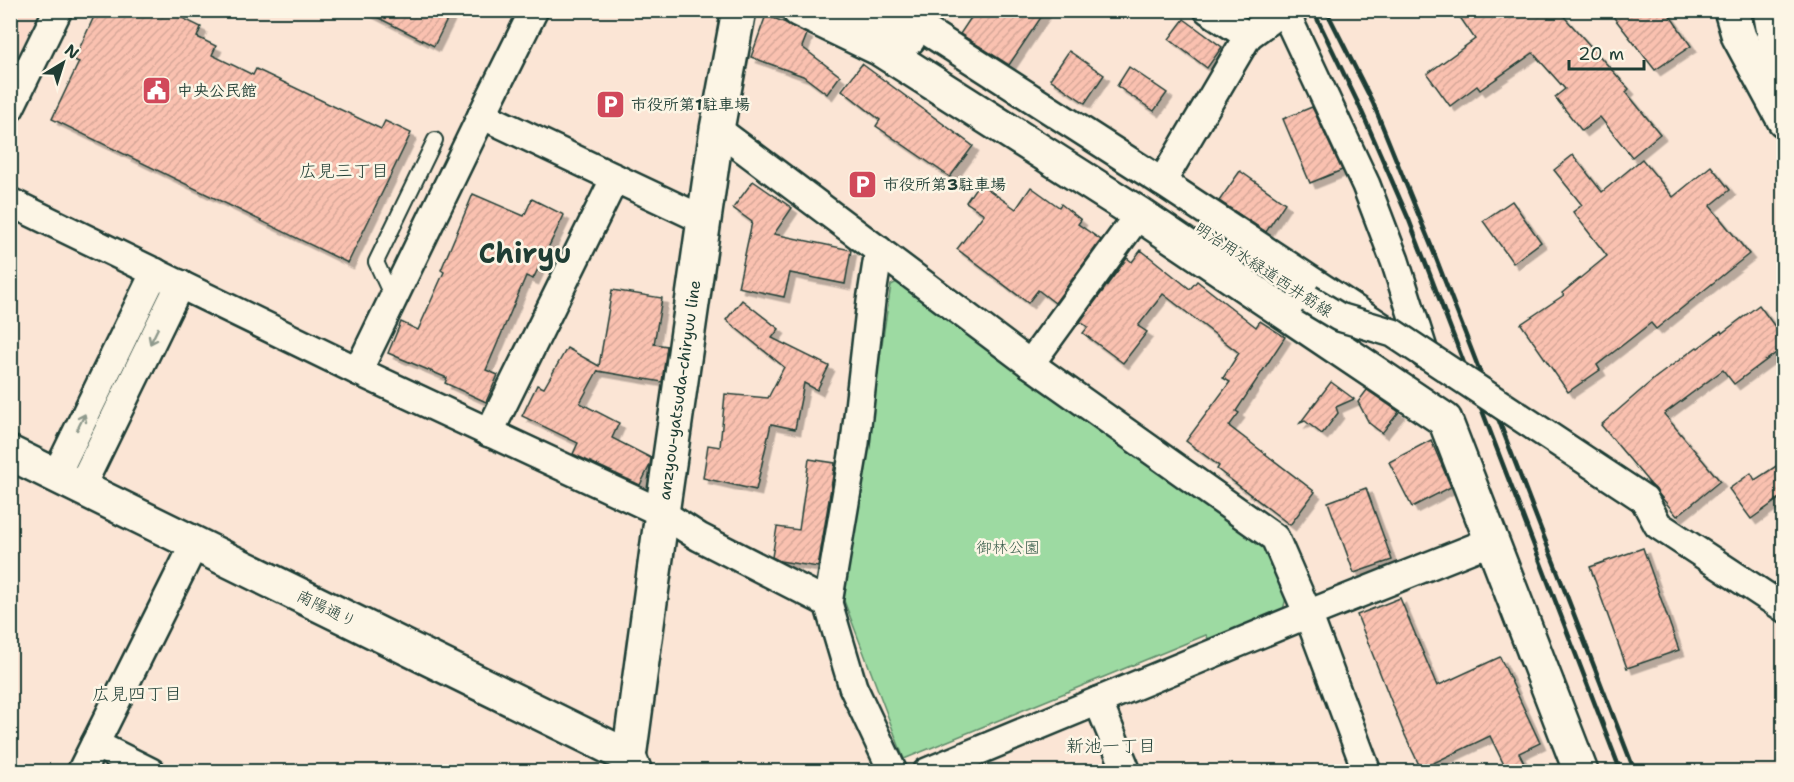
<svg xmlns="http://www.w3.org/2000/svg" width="1794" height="782" font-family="'Shantell Sans','Klee One',sans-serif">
<defs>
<pattern id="building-hatch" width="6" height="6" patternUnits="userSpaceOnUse" patternTransform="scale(1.5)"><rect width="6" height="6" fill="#fac1b0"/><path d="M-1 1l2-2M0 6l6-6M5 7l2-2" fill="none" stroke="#d6a798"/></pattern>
<filter id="shadow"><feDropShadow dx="5.5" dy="5.5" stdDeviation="0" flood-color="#0004"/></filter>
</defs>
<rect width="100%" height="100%" fill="#fbe5d5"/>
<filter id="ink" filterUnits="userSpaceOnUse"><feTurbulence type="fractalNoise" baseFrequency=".0167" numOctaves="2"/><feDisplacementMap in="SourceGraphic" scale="12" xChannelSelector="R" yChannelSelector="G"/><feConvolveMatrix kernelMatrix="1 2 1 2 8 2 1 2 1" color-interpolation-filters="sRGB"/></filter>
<g filter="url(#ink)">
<!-- built -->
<path fill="#fbdaca" d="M11,10L39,11L11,68L10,11Z"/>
<!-- park -->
<path fill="#9ddaa2" stroke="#5e8c6b" stroke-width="1.5" d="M899,281L1269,541L1286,598L1283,610L1211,643L1206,635L904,759L843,598L891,285Z"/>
<!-- building -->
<g fill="url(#building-hatch)" stroke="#1f3d34" stroke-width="1.5" filter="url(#shadow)">
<path d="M97,10H166L201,27L197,37L216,46L212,55L253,75L256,69L381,129L385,121L411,133L348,263L52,119L79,62L74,60Z"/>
<path d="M363,10H452L434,46Z"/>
<path d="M976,10H1046L1009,65L960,34Z"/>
<path d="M1455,10H1558L1629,89L1626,92L1660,134L1632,157L1600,117L1582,131L1555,97L1565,89L1533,53L1480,90L1477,86L1450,106L1427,74L1475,39Z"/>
<path d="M1608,10H1666L1691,46L1655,70Z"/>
<path d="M766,15L786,23L807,34L802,47L840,76L827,94L803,76L751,57Z"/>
<path d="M1184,19L1222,47L1207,68L1169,39Z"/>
<path d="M1069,51L1104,75L1085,103L1050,79Z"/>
<path d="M862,64L973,146L950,177L876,126L880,120L842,90Z"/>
<path d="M1129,67L1167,93L1154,111L1117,86Z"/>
<path d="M1312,107L1342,170L1310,183L1283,119Z"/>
<path d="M1573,155L1602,192L1642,159L1673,197L1711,166L1730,190L1710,206L1749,254L1656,329L1651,323L1597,365L1600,370L1568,392L1521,324L1564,295L1562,293L1607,256L1573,212L1582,205L1554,170Z"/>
<path d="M1240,171L1285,203L1266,232L1219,201Z"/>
<path d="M753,181L792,208L774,234L851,250L845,284L790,273L784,297L738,287L752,222L733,208Z"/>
<path d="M979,183L1016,209L1031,187L1059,207L1061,204L1081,220L1078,224L1101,240L1055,303L1038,290L1028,303L957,249L984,214L966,202Z"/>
<path d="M473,194L524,216L532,199L564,215L533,279L526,276L486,370L498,375L486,402L445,383L447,378L388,353L401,322L418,330L444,272L441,270Z"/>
<path d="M1512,201L1541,242L1513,263L1483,221Z"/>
<path d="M1141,250L1190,289L1197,281L1256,327L1260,321L1285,337L1236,411L1239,413L1229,426L1315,492L1290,525L1217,469L1219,466L1186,441L1230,382L1223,378L1239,353L1163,294L1138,326L1147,332L1123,363L1083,333L1088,327L1080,322L1127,258L1132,262Z"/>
<path d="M612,290L662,298L654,344L667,346L662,382L598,371V370L580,403L619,423L612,438L651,458L650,465L640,485L573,454L578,443L522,416L537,385L544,388L567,348L599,366Z"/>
<path d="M742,300L779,329L772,338L829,366L817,390L804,383L795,429L771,424L756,490L703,478L708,445L720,447L725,394L768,398L784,367L726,320Z"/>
<path d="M1759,305L1784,339V347L1734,384L1723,370L1664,414L1720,481L1677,516L1601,425L1655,378L1697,347L1698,348L1721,331L1722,333Z"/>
<path d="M1331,382L1354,399L1336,407L1338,413L1322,434L1305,421L1300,423Z"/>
<path d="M1367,390L1399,412L1382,433L1369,423L1358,402Z"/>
<path d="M1431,440L1451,487L1412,507L1389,462Z"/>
<path d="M809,459L835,463L818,567L780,561L772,557L777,527L799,530Z"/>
<path d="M1784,461V495L1751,519L1729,489L1751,473L1755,480Z"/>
<path d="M1366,488L1392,560L1354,573L1328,502Z"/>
<path d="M1643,548L1679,650L1627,668L1590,567Z"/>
<path d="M1400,598L1437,686L1500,657L1540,743L1519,753L1528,771H1507L1490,736L1421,769L1403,731L1357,615Z"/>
</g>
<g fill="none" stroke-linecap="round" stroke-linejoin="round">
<defs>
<path id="lane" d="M393,299L376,262L435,140"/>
<g id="street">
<path d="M534,10L482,115L615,178"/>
<path d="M856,10L911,40"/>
<path d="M894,10L1162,182L1382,327"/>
<path d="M1208,10L1248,36L1283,10"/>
<path d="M1284,10L1366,185L1395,261L1425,355"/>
<path d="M10,108L58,10"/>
<path d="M717,129L1030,364L1275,538L1308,614L1367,772"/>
<path d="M1162,182L1248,36"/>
<path d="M10,202L358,371L662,513L699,537L828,603"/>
<path d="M879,250L871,301L855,443L828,603L853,687L893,772"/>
<path d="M1030,364L1139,214"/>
<path d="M358,371L482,115"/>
<path d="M489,433L615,178L704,220"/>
<path d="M56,475L155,272"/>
<path d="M81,487L180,284"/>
<path d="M1644,499L1658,525L1784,608"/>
<path d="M1098,701L1308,614L1491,541"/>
<path d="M95,744L151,772"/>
<path d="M81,772L195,543"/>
<path d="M927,772L1098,701L1127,772"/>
</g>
<g id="secondary">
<path d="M799,10L880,49L1139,214L1445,420L1581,772"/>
<path d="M1731,10L1739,37L1784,120"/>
<path d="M10,453L593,739L629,757L635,772"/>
<path d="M627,772L662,513L717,129L739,10"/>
</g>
<path id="highway" d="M1770,10L1784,91"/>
</defs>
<!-- lane casing -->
<use href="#lane" stroke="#1f3d34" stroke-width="18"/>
<!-- street casing -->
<use href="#street" stroke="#1f3d34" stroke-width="32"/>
<!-- secondary casing -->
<use href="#secondary" stroke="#1f3d34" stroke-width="38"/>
<!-- highway casing -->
<use href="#highway" stroke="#1f3d34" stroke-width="38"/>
<!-- lane -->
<use href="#lane" stroke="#fcf5e5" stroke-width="14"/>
<!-- street -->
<use href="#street" stroke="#fcf5e5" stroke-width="27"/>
<!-- secondary -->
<use href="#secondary" stroke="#fcf5e5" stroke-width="33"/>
<!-- highway -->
<use href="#highway" stroke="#fcf5e5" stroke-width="33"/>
<!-- rail -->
<g stroke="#1f3d34" stroke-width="4.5">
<path d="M1313,10L1358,103L1409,220L1621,772"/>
<path d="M1326,10L1373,103L1434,253L1635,772"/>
</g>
<defs>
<path id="street-bridge" d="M1309,299L1339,317L1393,333L1644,499"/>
</defs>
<!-- street-bridge casing -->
<use href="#street-bridge" stroke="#1f3d34" stroke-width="32" stroke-linecap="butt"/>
<!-- street-bridge -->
<use href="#street-bridge" stroke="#fcf5e5" stroke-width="27"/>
</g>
<!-- one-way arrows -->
<defs><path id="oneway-shaft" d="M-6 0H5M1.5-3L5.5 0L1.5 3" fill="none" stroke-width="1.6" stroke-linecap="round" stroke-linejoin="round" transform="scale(1.5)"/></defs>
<g stroke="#8e998c">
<use href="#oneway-shaft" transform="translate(154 336) rotate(116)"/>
<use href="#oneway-shaft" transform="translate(81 422) rotate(-64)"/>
</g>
</g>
<!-- icons -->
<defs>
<symbol id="civic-square" viewBox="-11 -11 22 22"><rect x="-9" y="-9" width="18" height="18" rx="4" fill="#d1495b" stroke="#fcf5e5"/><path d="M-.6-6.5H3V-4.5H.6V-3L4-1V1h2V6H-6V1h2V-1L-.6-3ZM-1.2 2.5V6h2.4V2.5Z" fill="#fff"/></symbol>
<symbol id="parking-square" viewBox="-11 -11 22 22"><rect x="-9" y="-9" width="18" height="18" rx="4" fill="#d1495b" stroke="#fcf5e5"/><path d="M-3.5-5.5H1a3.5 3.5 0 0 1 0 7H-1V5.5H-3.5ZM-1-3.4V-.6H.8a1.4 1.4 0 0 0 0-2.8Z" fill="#fff"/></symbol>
</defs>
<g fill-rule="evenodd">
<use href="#civic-square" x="140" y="74" width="33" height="33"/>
<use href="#parking-square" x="594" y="88" width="33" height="33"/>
<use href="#parking-square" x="846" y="168" width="33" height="33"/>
</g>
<g text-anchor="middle" stroke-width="5" stroke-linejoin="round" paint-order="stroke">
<!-- poi labels -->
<g font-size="16" font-weight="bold" fill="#1f3d34" stroke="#fcf5e5" text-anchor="start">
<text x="177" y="96">中央公民館</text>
<text x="631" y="110">市役所第1駐車場</text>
<text x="883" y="190">市役所第3駐車場</text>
</g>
<!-- street labels -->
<g font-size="16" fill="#1f3d34" stroke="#fcf5e5">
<text transform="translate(1264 269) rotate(33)" y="6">明治用水緑道西井筋線</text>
<text transform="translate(679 390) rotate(-82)" y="6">anzyou-yatsuda-chiryuu line</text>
<text transform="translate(327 608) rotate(26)" y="6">南陽通り</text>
</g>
<!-- park labels -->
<g font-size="16" fill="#385c4a" stroke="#fcf5e5">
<text x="1008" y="553">御林公園</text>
</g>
<!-- neighbourhood labels -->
<g font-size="18" fill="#1f3d34" stroke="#fcf5e5">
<text x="344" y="177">広見三丁目</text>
<text x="137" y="700">広見四丁目</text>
<text x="1111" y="752">新池一丁目</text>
</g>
<!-- town labels -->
<g font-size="28" font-weight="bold" fill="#1f3d34" stroke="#fcf5e5">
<text x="525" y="263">Chiryu</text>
</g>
</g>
<!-- margin -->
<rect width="1794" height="782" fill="none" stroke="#fcf5e5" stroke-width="36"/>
<rect x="18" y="18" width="1758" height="746" fill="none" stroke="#1f3d34" stroke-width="2" filter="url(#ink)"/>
<!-- north arrow -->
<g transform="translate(63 63) rotate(38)" stroke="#fcf5e5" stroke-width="4.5" paint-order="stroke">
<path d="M0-4.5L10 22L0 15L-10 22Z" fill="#1f3d34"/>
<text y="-9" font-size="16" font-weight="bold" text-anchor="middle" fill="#1f3d34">N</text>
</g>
<!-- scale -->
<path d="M1569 60v9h75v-9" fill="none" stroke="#1f3d34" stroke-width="3"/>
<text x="1578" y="60" font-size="18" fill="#1f3d34" stroke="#fcf5e5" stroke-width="4.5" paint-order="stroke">20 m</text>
</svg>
